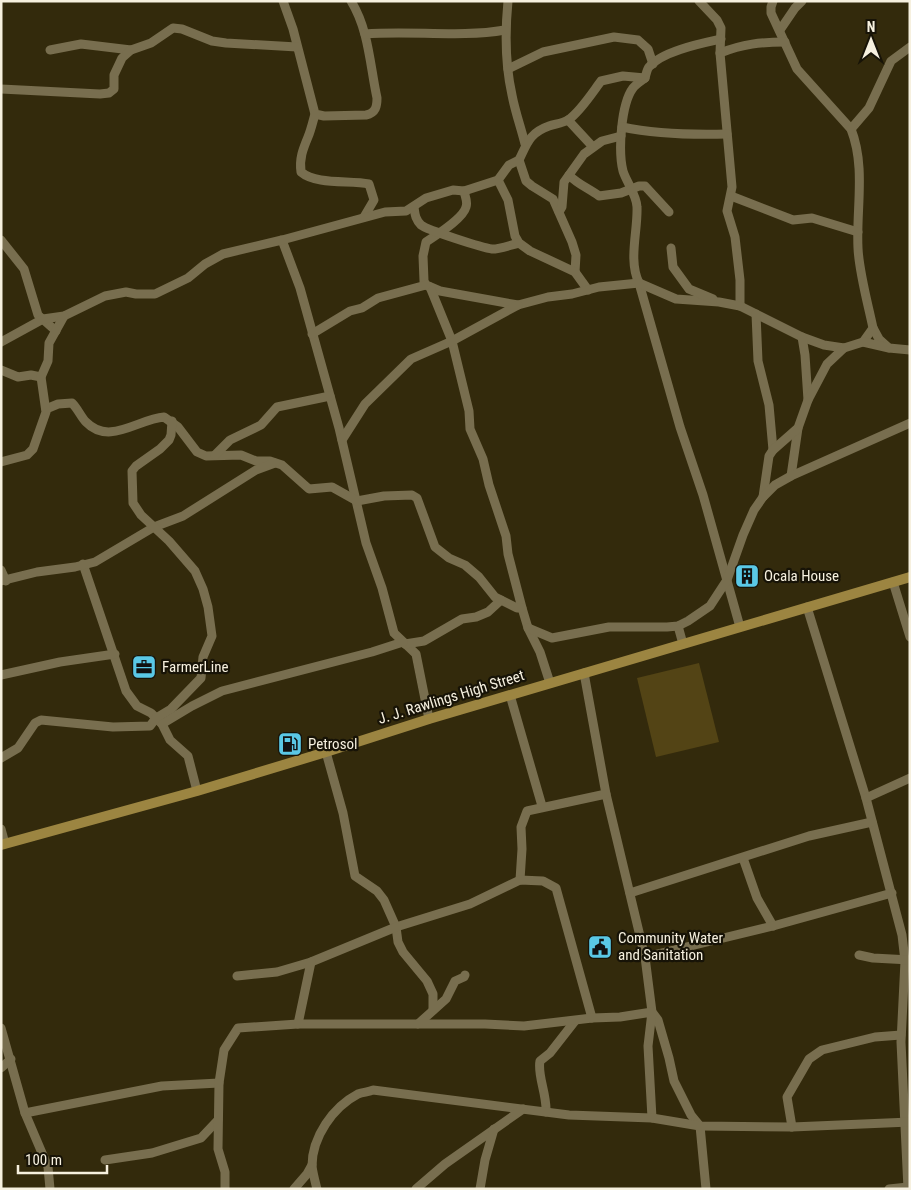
<svg xmlns="http://www.w3.org/2000/svg" width="911" height="1190" font-family="'Roboto Condensed',sans-serif">
<rect width="100%" height="100%" fill="#332a0c"/>
<!-- green -->
<path fill="#534415" d="M699,663L719,742L656,757L637,678Z"/>
<g fill="none" stroke-linecap="round" stroke-linejoin="round">
<!-- minor -->
<g stroke="#786e4f" stroke-width="9">
<path d="M283,1L293,29L315,114L324,116L366,115C376,113 377,106 377,98C370,66 369,30 351,1"/>
<path d="M508,1C505,32 505,64 512,95C515,111 521,128 525,144"/>
<path d="M699,1L717,20L721,28L720,53L732,187L727,211L735,237L740,280V306"/>
<path d="M773,1L771,7V13L797,69L851,129C866,167 856,209 858,248C859,272 868,304 873,328L863,342"/>
<path d="M780,30L795,8L802,1"/>
<path d="M365,34C411,30 459,38 505,30"/>
<path d="M50,50L81,44L131,50"/>
<path d="M720,53C743,44 761,42 785,42"/>
<path d="M508,69L543,52L614,37L638,40L648,49L653,64"/>
<path d="M645,78C641,81 636,84 633,88C621,104 618,151 623,171C626,181 637,196 637,207C638,231 628,260 639,283L680,427L703,495L740,627"/>
<path d="M1,89L100,94L109,93L114,89V75L122,58L131,50L151,43L173,28L182,29L212,41L226,43L297,47"/>
<path d="M315,114C313,121 311,130 308,137C303,149 299,159 301,172C316,185 350,180 369,184L374,200L364,217"/>
<path d="M568,120L593,147"/>
<path d="M622,127C656,134 692,135 727,134"/>
<path d="M851,129L869,108L891,61L910,47"/>
<path d="M519,160L526,181L532,186L553,199L572,242L576,255L575,272"/>
<path d="M569,175C577,184 590,189 599,196L621,193L639,186H645L669,212"/>
<path d="M498,180L508,200L515,236L519,243L530,251L575,272L588,290"/>
<path d="M464,191C465,196 468,202 466,207C463,219 436,235 426,242L423,256L424,281L426,285L440,291L518,305L548,297L572,294L599,287L639,283L676,299L719,302L740,306L802,337L824,345L844,348"/>
<path d="M731,196L793,220L812,218L858,232"/>
<path d="M414,207C415,214 415,219 421,225C427,230 483,248 492,249C501,249 510,245 519,243"/>
<path d="M559,212L562,207L564,182L584,154L602,141L621,136"/>
<path d="M1,240L24,269L38,315L56,331"/>
<path d="M282,240L300,288L339,428L366,543L382,588L394,633L416,654L429,719"/>
<path d="M671,248L673,267L689,289L713,299"/>
<path d="M430,287L452,341L469,411L470,429L483,459L489,485L506,536L508,554L522,608L528,628L540,652L550,683"/>
<path d="M756,314L758,361L769,405L773,450"/>
<path d="M873,328L879,339L889,348"/>
<path d="M312,334L350,311L362,308L378,298L426,285"/>
<path d="M802,337L805,355L808,400"/>
<path d="M1,342L43,319L64,316L105,296L126,292L136,294H155L188,278L205,264L223,254L282,240L385,212L406,211L426,198L453,190L464,191L498,180L509,165L519,160C527,144 529,133 549,126C555,124 563,123 568,120C580,112 592,93 601,81L623,76L645,78C646,75 647,69 649,67C662,51 703,43 721,39"/>
<path d="M1,370L18,377L31,375L41,377"/>
<path d="M46,409L58,404L72,403C78,409 81,417 86,422C109,446 138,419 164,417L178,427L197,452L206,456L241,455L256,461H270L282,465L309,489L332,487L357,501L384,496L412,495L417,498L435,547L449,558L465,565L479,577L495,597L517,608H522"/>
<path d="M342,440L365,404L411,359L452,341L518,305"/>
<path d="M215,455L230,440L261,425L277,407L330,396"/>
<path d="M1,462L27,455L33,449L46,412L41,377L48,361L49,343L64,316"/>
<path d="M791,476L798,428"/>
<path d="M763,497L769,456L773,450L798,428L808,400L827,364L844,348L863,342L889,348L910,350"/>
<path d="M83,564L126,691L137,706L151,713L162,724L170,740L188,756L197,791"/>
<path d="M1,570L6,581"/>
<path d="M1,581L37,572L75,567L95,562L154,527L183,516L256,470L275,463"/>
<path d="M893,582L910,637"/>
<path d="M807,607L866,798L902,935L905,961L901,1042L908,1189"/>
<path d="M678,626L683,644"/>
<path d="M528,628L552,638L609,627H667L678,626L688,621L710,606L727,580L743,535L754,510L763,497L775,485L791,476L910,423"/>
<path d="M405,644L424,641L462,619L476,617L488,612L501,600"/>
<path d="M584,673L606,794L645,957L652,1012L658,1020L669,1058L674,1081L691,1115L700,1126L706,1189"/>
<path d="M1,675L60,662L115,654"/>
<path d="M510,695L542,806"/>
<path d="M162,724L192,706L222,691L372,652L403,642"/>
<path d="M326,752L343,813L355,876L377,891L384,900L396,927L398,942L403,952L427,981L433,994V1010"/>
<path d="M1,758L18,748L35,723L41,720L113,727L150,726L156,718L171,709L201,678L203,657L212,636L208,607L203,589L195,571L169,541L141,515L133,503L132,471L136,466L160,449L169,440L171,435L172,421"/>
<path d="M866,798L910,778"/>
<path d="M1,829L5,844"/>
<path d="M743,858L757,898L773,926"/>
<path d="M520,880L522,849L521,827L527,811L606,794"/>
<path d="M630,893L809,836L872,822"/>
<path d="M859,955L873,958L910,960"/>
<path d="M645,957L773,926L892,893"/>
<path d="M237,976L277,972L311,962L396,927L470,904L520,880L543,881L556,888L592,1018"/>
<path d="M298,1024L311,962"/>
<path d="M418,1024L446,999L455,981L464,977L465,975"/>
<path d="M1,1028L25,1113L48,1167L50,1189"/>
<path d="M1,1068L11,1059"/>
<path d="M546,1112C547,1094 537,1075 540,1061L550,1053L575,1021"/>
<path d="M25,1113L162,1086L219,1083"/>
<path d="M792,1127L787,1097L809,1059L822,1050L875,1037L901,1035"/>
<path d="M105,1160L152,1153L201,1138L218,1120"/>
<path d="M225,1189V1172L218,1149L219,1083L224,1050L238,1028L298,1024H485L524,1026L592,1018L620,1017L652,1012L648,1046L652,1118"/>
<path d="M294,1189L307,1174L312,1165"/>
<path d="M317,1189C315,1181 313,1174 312,1166C312,1137 333,1107 358,1094C363,1092 369,1092 373,1090L569,1115L652,1118L700,1126L792,1127L910,1122"/>
<path d="M416,1189L445,1164L523,1109"/>
<path d="M480,1189L485,1160L494,1129"/>
<path d="M889,1189L908,1187"/>
</g>
<!-- major -->
<path stroke="#9c8541" stroke-width="10" d="M1,845L197,791L326,752L429,719L910,577"/>
</g>
<!-- icons -->
<defs>
<symbol id="building-square" viewBox="-11 -11 22 22"><rect x="-9" y="-9" width="18" height="18" rx="4" fill="#5ac8e6" stroke="#171307"/><path d="M-4-6H4V6H1V3H-1V6H-4ZM-2.5-4.3h1.7v1.8h-1.7ZM.8-4.3h1.7v1.8H.8ZM-2.5-1h1.7V.8h-1.7ZM.8-1h1.7V.8H.8Z" fill="#111"/></symbol>
<symbol id="office-square" viewBox="-11 -11 22 22"><rect x="-9" y="-9" width="18" height="18" rx="4" fill="#5ac8e6" stroke="#171307"/><path d="M-6-3h4V-5.5h4V-3h4V5H-6ZM-1-4.5V-3h2v-1.5ZM-6 0V1H6V0Z" fill="#111"/></symbol>
<symbol id="fuel-square" viewBox="-11 -11 22 22"><rect x="-9" y="-9" width="18" height="18" rx="4" fill="#5ac8e6" stroke="#171307"/><path d="M-5.5-6h7V0h2V4h1.3V-2.5L3-4.5l.8-.8L6-3V5H2.5V1h-1V6h-7ZM-4.2-4.7v3.2H.2V-4.7Z" fill="#111"/></symbol>
<symbol id="civic-square" viewBox="-11 -11 22 22"><rect x="-9" y="-9" width="18" height="18" rx="4" fill="#5ac8e6" stroke="#171307"/><path d="M-.6-6.5H3V-4.5H.6V-3L4-1V1h2V6H-6V1h2V-1L-.6-3ZM-1.2 2.5V6h2.4V2.5Z" fill="#111"/></symbol>
</defs>
<g fill-rule="evenodd">
<use href="#building-square" x="733" y="562" width="28" height="28"/>
<use href="#office-square" x="130" y="653" width="28" height="28"/>
<use href="#fuel-square" x="276" y="730" width="28" height="28"/>
<use href="#civic-square" x="586" y="933" width="28" height="28"/>
</g>
<g text-anchor="middle" stroke-width="4.5" stroke-linejoin="round" paint-order="stroke">
<!-- poi labels -->
<g font-size="15" fill="#f6f0df" stroke="#171307" text-anchor="start">
<text x="764" y="581">Ocala House</text>
<text x="162" y="672">FarmerLine</text>
<text x="308" y="749">Petrosol</text>
<text x="618" y="943">Community Water<tspan x="618" dy="17">and Sanitation</tspan></text>
</g>
<!-- street labels -->
<g font-size="15" fill="#f6f0df" stroke="#171307">
<text transform="translate(451 697) rotate(-17)" y="5">J. J. Rawlings High Street</text>
</g>
</g>
<!-- border -->
<rect width="911" height="1190" fill="none" stroke="#f6f0df" stroke-width="5"/>
<!-- north arrow -->
<g transform="translate(871 40)" stroke="#171307" stroke-width="4" paint-order="stroke">
<path d="M0-4L9 19L0 12L-9 19Z" fill="#f6f0df"/>
<text y="-8" font-size="14" font-weight="bold" text-anchor="middle" fill="#f6f0df">N</text>
</g>
<!-- scale -->
<path d="M18 1165v8h89v-8" fill="none" stroke="#f6f0df" stroke-width="2.5"/>
<text x="25" y="1165" font-size="15" fill="#f6f0df" stroke="#171307" stroke-width="4" paint-order="stroke">100 m</text>
</svg>
